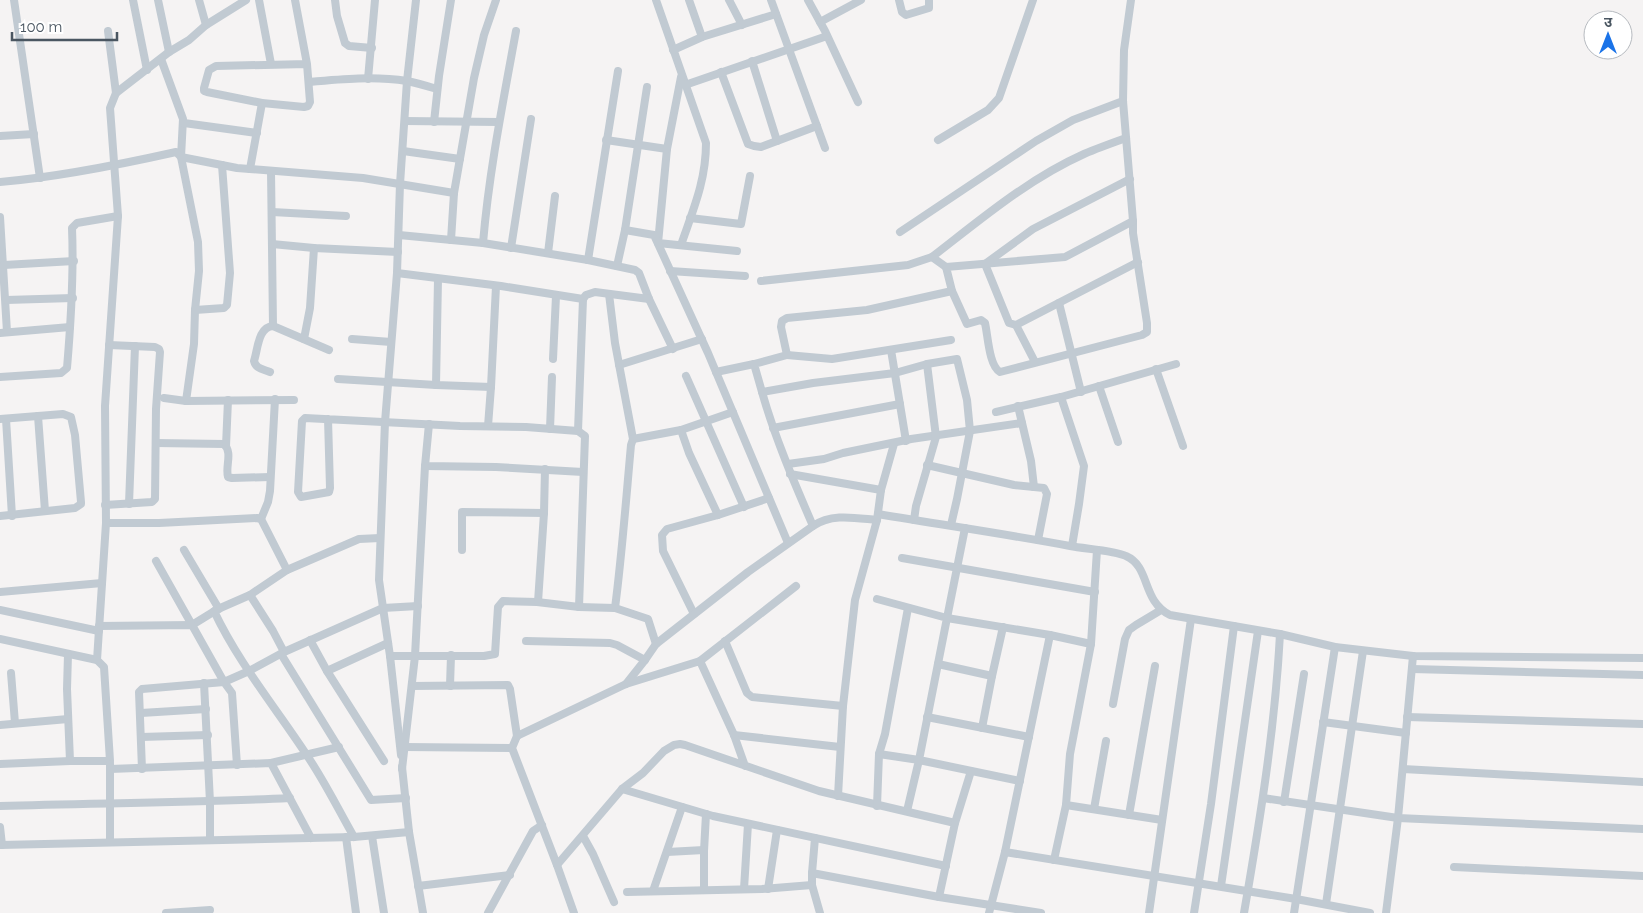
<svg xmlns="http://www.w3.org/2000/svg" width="1643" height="913" font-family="Raleway,'Noto Sans Devanagari',sans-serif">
<rect width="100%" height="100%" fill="#f5f3f3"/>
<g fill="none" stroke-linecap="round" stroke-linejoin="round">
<!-- minor -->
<g stroke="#c1cad2" stroke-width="8">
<path d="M14,0L40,178"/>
<path d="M133,0L147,70"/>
<path d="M158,0L169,52"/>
<path d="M199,0L206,25"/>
<path d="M259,0L271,64"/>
<path d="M295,0L307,64L310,102L308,106L304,107L262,103L207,92L204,91V88L209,70L216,66L307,64"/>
<path d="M335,0L337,16L345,43L349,46L372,48"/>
<path d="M656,0L706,143C706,181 693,210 681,245"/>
<path d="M689,0L702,37"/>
<path d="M729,0L742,25"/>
<path d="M771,0L825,148"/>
<path d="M808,0L825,31L858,102"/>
<path d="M899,0L902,12L906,15L929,8V0"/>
<path d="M820,22L861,0"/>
<path d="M108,31L116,93"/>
<path d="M673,50L702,37L776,14"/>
<path d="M161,59L183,119L181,157L198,242L199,271L195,310L194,344L186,401"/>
<path d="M752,61L777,141"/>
<path d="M721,72L748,144L754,146L761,147L817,126"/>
<path d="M368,79L375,0"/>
<path d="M309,82C342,79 375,76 407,81C417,83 427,86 437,89"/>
<path d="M685,85L827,36"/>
<path d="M405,121L499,122"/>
<path d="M434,122L439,76L451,0"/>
<path d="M184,123L257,133"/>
<path d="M0,136L34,134"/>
<path d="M606,140L667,149L658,243L737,251"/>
<path d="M938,140L988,110L999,98L1033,0"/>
<path d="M667,149L681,77"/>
<path d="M403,151L460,159"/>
<path d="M250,169L262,103"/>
<path d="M271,171L273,326L329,350"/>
<path d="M0,182C59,177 118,165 176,152L181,157L237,168L363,178L454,193"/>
<path d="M272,212L346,216"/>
<path d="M0,217L7,332"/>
<path d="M690,218L741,224L750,176"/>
<path d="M625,230L647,87"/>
<path d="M900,232L1036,141L1073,120L1123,101"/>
<path d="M399,235L483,243L588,260L635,270L639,273L649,299L673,349"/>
<path d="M451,240L454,193L474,78L484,35L496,0"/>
<path d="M483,243C489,172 503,102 516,31"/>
<path d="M272,244L314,248L398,252"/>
<path d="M511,248L531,119"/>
<path d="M548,253L555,196"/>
<path d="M588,260L618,71"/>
<path d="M4,265L74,261"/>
<path d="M617,266L625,230L654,235L708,353L788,543"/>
<path d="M946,267L932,257C980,220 1028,179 1084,154C1098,148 1112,143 1126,138"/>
<path d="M670,271L745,276"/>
<path d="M397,273L501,286L583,299"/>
<path d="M761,281L908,265L932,257"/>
<path d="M952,291L967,324L981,320L985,323C988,336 989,366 1000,372L1142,335L1147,332V323L1133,233V221"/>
<path d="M609,294L615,343L633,439L631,445C626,500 622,554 615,608"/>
<path d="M6,300L73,298"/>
<path d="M1059,303L1081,392"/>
<path d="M195,310L224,308L227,305L230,273L222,165"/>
<path d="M1016,325L1009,323L985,264L1033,229L1130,179"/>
<path d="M0,333L70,327"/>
<path d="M304,339L310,308L314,248"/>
<path d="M352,339L391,342"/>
<path d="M891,350L906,441"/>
<path d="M787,355L832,359L951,340"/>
<path d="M553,359L556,296"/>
<path d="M1035,362L1016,325L1138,262"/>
<path d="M619,365L702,339"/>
<path d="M1156,369L1183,446"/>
<path d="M270,372C263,369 256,369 254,361C258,349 258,327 273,326"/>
<path d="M716,372L754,364"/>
<path d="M686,376L744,507"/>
<path d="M0,377L61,373L67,368C71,321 74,275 72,228L77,223L118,216"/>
<path d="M338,379L436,385L491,387"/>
<path d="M436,385L438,279"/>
<path d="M1099,386L1118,442"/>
<path d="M762,392L754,364L787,355L781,327L782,321L787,318L867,310L952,291L946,267L1065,257L1133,221L1123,101L1124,50L1131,0"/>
<path d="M1061,397L1084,466L1079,504L1072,546"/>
<path d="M164,398L186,401L294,400"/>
<path d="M1018,406L1031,461L1034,487"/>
<path d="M996,412L1061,397L1176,364"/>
<path d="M38,416L45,511"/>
<path d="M0,419L63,414L71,417L75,435L81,502V504L75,508L0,516"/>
<path d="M6,419L12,516"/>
<path d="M328,419L330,488L329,492L301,497L298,492L302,421L305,418L460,426L526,427L578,431L585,436L579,607L537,602L503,601L498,607L495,654L484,656H415L402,769"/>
<path d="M429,424L425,466L496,467L583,472"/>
<path d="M488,426L491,387L496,286"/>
<path d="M773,428L900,404"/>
<path d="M550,429L552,377"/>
<path d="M681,430L689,453L718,515"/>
<path d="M578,431L583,299L586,295L595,292L649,299"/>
<path d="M633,439L681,430L733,412"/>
<path d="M156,443L224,444C233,453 225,466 228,477L232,478L270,477"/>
<path d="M226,446L228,400"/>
<path d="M788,464L824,459L843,453L911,439L1022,423"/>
<path d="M927,465L1014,485L1044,488L1047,494L1038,540"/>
<path d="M790,474L881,490"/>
<path d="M129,504L135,346"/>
<path d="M105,505L152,502L155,499L156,409L160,352L159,349L155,347L109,345"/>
<path d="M878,514C942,525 1006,534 1070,546C1085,549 1114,550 1126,556C1151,567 1141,600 1170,615L1280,634L1335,647L1413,656L1643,658"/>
<path d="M261,519L268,502L270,491L275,399"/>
<path d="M914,520L916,506L936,437L927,364"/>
<path d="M106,523H159L257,518L261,519L287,570"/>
<path d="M813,526C832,513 855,518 877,520"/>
<path d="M965,528L947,618L1050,635"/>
<path d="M184,550L219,609"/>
<path d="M462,550V512L544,513"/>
<path d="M902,558L1095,592"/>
<path d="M156,561L192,625L218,609L250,595L273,631L284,652L383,608L418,606"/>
<path d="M0,592L102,583"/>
<path d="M250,595L287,570L359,539L380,538"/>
<path d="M877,599L947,618L919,760L1020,781"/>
<path d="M538,602L544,513L545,469"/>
<path d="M579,607L615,608L648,619L656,644"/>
<path d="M0,610L99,631"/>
<path d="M214,611C238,662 275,707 306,754C324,780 338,809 354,837"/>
<path d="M694,614L663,551L662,535L667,529L718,515L769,498"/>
<path d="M99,626L192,625L224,682L249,671L284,652"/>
<path d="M0,639L97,660"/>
<path d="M310,640L327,671L384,761"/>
<path d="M526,641L610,643L617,645L645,660"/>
<path d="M725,641L747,693L752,697L843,706"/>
<path d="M68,654L67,689L70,761"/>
<path d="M281,654L371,800L406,798"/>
<path d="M390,656H415L425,466"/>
<path d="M700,661L796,586"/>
<path d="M938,664L992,676"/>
<path d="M1412,669L1643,675"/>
<path d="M327,671L388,643"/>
<path d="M11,673L15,723"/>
<path d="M204,683L210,802V840"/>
<path d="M626,684L645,660L656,644L748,572L813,526C794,482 775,438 762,392L813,383L895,373L927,364L957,359L967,400L970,431L957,499L951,525"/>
<path d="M412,686L508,685L510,689L517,736"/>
<path d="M450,686L451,655"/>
<path d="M1113,704L1125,639L1129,630L1136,625L1161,610"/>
<path d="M141,713L206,709"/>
<path d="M927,717L1029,737"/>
<path d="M1407,717L1643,724"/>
<path d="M1323,722L1406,733"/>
<path d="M0,725L68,719"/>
<path d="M982,728L992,676L1003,627"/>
<path d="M734,735L840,747"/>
<path d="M141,737L208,735"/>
<path d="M405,747L512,748"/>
<path d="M879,754L919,760L907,811"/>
<path d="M401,755L390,656L379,580L385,422L397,273L400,184L407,81L416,0"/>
<path d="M271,763L339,747"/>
<path d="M0,764L70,761H110L104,667L97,660L106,523L105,406L118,216L110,108L116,93L169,52L189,40L206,25L246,0"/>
<path d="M110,764V842"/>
<path d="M745,766L734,735L700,661L626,684L517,736L512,748L557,865L622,789L643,773L664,751L674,745L680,744L685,745L819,791L955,823L939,897L1041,913"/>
<path d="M402,767L409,832L423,913"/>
<path d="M110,769L271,763L311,838"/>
<path d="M142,769L139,692L142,689L224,682L232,693L237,765"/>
<path d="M1403,769L1643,782"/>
<path d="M622,789L713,816L946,866"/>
<path d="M838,796L843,706L855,600L877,520L881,490L894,444"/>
<path d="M1263,798L1398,818L1643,829"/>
<path d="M1284,802L1304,674"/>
<path d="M1066,805L1162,820"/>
<path d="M0,806C97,803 193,803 290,798"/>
<path d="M877,806L879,754L885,734L908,608"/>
<path d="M1094,809L1106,741"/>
<path d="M1129,815L1155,666"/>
<path d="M955,823L971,771"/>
<path d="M0,827L2,845"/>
<path d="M372,836L384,913"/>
<path d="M583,836L593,854L614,902"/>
<path d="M346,837L356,913"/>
<path d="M815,838L812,873L939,897"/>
<path d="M0,845L354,837L409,832"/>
<path d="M667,852L704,850"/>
<path d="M1005,852L1050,635L1091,644L1097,550"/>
<path d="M1054,860L1066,805L1070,754L1091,644"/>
<path d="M557,865L574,913"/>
<path d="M1454,867L1643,876"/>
<path d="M812,873V885L820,913"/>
<path d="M418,886L510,875"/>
<path d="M1221,886L1258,631"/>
<path d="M744,889L748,824"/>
<path d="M768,889L777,830"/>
<path d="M704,890V851L706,814"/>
<path d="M653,891L682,807"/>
<path d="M627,892L762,889L812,885"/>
<path d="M1326,904L1363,651"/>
<path d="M166,913L210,910"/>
<path d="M488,913L533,831L542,825"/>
<path d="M989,913L1005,852L1296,899L1370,913"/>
<path d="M1149,913L1191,619"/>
<path d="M1194,913L1211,804L1234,626"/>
<path d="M1244,913C1260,820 1275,728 1280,634"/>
<path d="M1294,913L1335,647"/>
<path d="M1386,913L1398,818L1413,656"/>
</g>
</g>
<!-- north arrow -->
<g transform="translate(1608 35)"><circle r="24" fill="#ffffff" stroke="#b7bbc0"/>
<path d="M0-4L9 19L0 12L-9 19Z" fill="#1a73e8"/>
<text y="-8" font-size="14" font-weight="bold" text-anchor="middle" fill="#4a5661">उ</text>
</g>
<!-- scale -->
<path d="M12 32v8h105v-8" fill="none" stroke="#4a5661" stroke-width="2.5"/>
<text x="20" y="32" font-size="15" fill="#4a5661" stroke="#ffffff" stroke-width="4" paint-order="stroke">100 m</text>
</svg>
